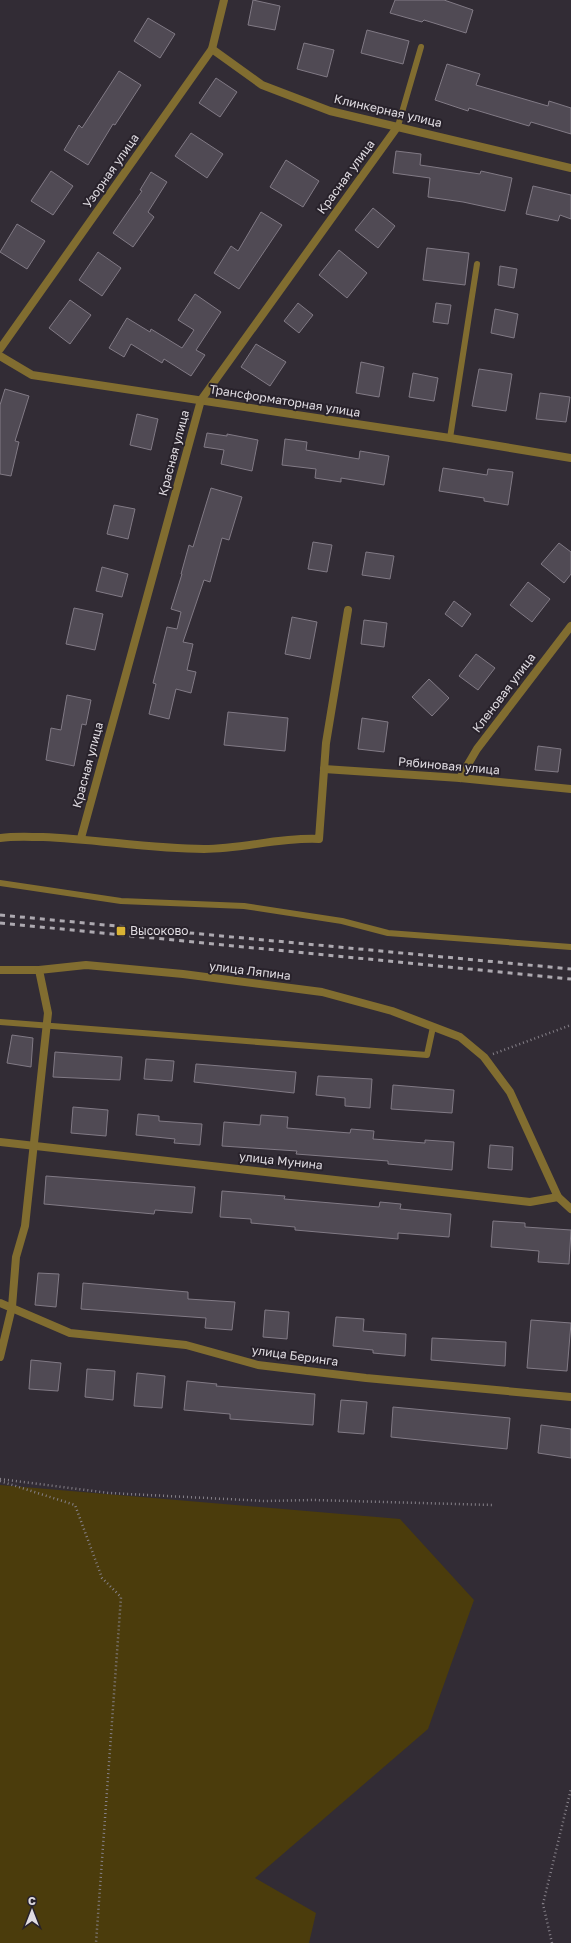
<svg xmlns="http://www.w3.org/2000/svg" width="571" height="1943" font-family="'Golos Text',sans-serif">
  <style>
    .green { fill: #4b3c0c }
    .building { fill: #504a54; stroke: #817a85 }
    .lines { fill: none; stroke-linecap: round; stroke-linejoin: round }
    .path { stroke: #868189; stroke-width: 2.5; stroke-dasharray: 1 3; stroke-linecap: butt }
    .lane { stroke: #816d30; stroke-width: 6 }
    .street { stroke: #816d30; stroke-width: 8 }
    .rail { stroke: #ada9b0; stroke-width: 3; stroke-dasharray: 5 5; stroke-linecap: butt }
    .poi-dot { fill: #d9b334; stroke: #28222b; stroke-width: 1.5 }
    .labels { text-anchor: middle; stroke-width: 4; stroke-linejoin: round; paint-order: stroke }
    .street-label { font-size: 12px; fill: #e0dce2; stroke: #28222b }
    .poi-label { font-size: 12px; fill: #e0dce2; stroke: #28222b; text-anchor: start }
  </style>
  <rect width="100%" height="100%" fill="#322c35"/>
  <!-- green -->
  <polygon class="green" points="0,1485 400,1519 474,1600 428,1729 255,1878 316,1913 309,1943 0,1943"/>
  <!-- building -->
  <g class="building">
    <polygon points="253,0 280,6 275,30 248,25"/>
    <polygon points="395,0 444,0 473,10 466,33 424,20 422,22 390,13"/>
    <polygon points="148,18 175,34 160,58 134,41"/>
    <polygon points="367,30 409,41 403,64 361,53"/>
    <polygon points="304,43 334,50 327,77 297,69"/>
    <polygon points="447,64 480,74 476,85 548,106 549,101 571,108 571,134 531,122 529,126 469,108 468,111 435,100"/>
    <polygon points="119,71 141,85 115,125 113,124 88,165 64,150 79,125 82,128"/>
    <polygon points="216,78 237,92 220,117 199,103"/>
    <polygon points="191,133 223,154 207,178 175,156"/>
    <polygon points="396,151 421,154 420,165 480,174 481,171 512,178 505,211 463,202 428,197 430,178 393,173"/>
    <polygon points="286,160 319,181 303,207 270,187"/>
    <polygon points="51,171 73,186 53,215 31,201"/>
    <polygon points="151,172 167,182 148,212 154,217 133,247 113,233 142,191 140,190"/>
    <polygon points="533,186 571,195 571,219 560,215 558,221 526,214"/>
    <polygon points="373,208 395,226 378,248 355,230"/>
    <polygon points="261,212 282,225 239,289 214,273 231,246 238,251"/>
    <polygon points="17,224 45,241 27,269 0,252"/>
    <polygon points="427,248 469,253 465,285 423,280"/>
    <polygon points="339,250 367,273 347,298 319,275"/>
    <polygon points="98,252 121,268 102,296 79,280"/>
    <polygon points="500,266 517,269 514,288 498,285"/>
    <polygon points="195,294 221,312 196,350 205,355 191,376 164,359 162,363 131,344 124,357 109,348 127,318 150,332 151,329 182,348 194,330 178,320"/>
    <polygon points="70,300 91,315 70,344 49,328"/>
    <polygon points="298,303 313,315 299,333 284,321"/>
    <polygon points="436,303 451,305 448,324 433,322"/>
    <polygon points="495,309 518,314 514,338 491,333"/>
    <polygon points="256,344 286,362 270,386 241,367"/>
    <polygon points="361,362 384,367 379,397 356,393"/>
    <polygon points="479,369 512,374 506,411 472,406"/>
    <polygon points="413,373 438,378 434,401 409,397"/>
    <polygon points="5,389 29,396 15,441 19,442 11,476 0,474 0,405"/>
    <polygon points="540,393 570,397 566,422 536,419"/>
    <polygon points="137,414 158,419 151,450 130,445"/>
    <polygon points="207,433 227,436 227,434 258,440 252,471 221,464 224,450 204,447"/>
    <polygon points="285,439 307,442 306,450 359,459 360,451 389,456 384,485 341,478 341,482 315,478 316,469 282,465"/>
    <polygon points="443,468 487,475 488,469 513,472 508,505 484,501 484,498 439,491"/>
    <polygon points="211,488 242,497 229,540 222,538 210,582 204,580 183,642 193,644 187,670 196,672 191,693 176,689 169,719 149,714 156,684 153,683 167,627 177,629 181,612 171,609 182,574 181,574 189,545 193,547"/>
    <polygon points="114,505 135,509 128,539 107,534"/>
    <polygon points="313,542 332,545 327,572 308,569"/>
    <polygon points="559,543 571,552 571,574 564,583 541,564"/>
    <polygon points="366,552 394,556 390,579 362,575"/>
    <polygon points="102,567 128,574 122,597 96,591"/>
    <polygon points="528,582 550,599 532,622 510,605"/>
    <polygon points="454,601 471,614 462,627 445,614"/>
    <polygon points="74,608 103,614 95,650 66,644"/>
    <polygon points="292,617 317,622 310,659 285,654"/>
    <polygon points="364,620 387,623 384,647 361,644"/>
    <polygon points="476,654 495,668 478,690 459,676"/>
    <polygon points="429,679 449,698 432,716 412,697"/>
    <polygon points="67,695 91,700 86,725 82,724 74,766 46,760 51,728 61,730"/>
    <polygon points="228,712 288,718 285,751 224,745"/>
    <polygon points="362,718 388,722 384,752 358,749"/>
    <polygon points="538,746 561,749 558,772 535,770"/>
    <polygon points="12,1035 33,1038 31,1067 7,1063"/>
    <polygon points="55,1052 122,1057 120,1080 53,1077"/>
    <polygon points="146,1059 174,1061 172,1081 144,1079"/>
    <polygon points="196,1064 296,1072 294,1093 194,1082"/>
    <polygon points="318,1076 372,1079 370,1108 345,1106 345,1098 316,1095"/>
    <polygon points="393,1085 454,1090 452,1113 391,1109"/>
    <polygon points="73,1107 108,1110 106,1136 71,1133"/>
    <polygon points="138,1114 159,1116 159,1121 202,1124 200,1145 174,1143 175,1139 136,1135"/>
    <polygon points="261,1115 288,1117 287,1128 350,1133 351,1129 374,1131 373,1139 425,1143 425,1140 454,1142 452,1170 388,1164 388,1161 296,1154 297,1151 222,1146 224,1122 260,1125"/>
    <polygon points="490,1145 513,1147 512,1170 488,1168"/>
    <polygon points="46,1176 195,1187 192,1213 155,1210 154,1214 44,1204"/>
    <polygon points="222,1191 285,1196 284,1199 379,1207 380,1202 401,1204 400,1209 451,1214 449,1237 398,1233 398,1239 295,1230 295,1227 251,1223 251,1219 220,1217"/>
    <polygon points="493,1221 525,1223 525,1227 571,1230 569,1264 538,1262 539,1251 491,1247"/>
    <polygon points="38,1273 59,1274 56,1307 35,1305"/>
    <polygon points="83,1283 188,1292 188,1299 235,1302 232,1330 205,1328 206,1318 81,1309"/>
    <polygon points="265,1310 289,1312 287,1339 263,1337"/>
    <polygon points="336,1317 364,1319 363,1331 406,1334 405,1356 373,1353 373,1350 333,1346"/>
    <polygon points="531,1320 571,1323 567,1371 527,1368"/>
    <polygon points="432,1338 506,1342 505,1366 431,1360"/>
    <polygon points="31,1360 61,1363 58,1391 29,1389"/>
    <polygon points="87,1369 115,1371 113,1400 85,1397"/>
    <polygon points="137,1373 165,1376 162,1408 134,1406"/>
    <polygon points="187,1381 217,1384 216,1386 315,1394 313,1425 230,1419 230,1414 184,1410"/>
    <polygon points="341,1400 367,1402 364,1434 338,1432"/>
    <polygon points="393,1407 510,1418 507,1449 391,1437"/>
    <polygon points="541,1425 571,1429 571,1458 538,1453"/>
  </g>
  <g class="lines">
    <!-- path -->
    <g class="path">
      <polyline points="493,1054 571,1025"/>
      <polyline points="0,1479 109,1493 265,1501 313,1500 493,1505"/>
      <polyline points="0,1481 75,1505 102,1578 121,1597 96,1943"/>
      <polyline points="552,1943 543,1904 571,1789"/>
    </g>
    <!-- lane -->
    <g class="lane">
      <polyline points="398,126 421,47"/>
      <polyline points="450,438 477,264"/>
      <polyline points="0,883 121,901 244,906 342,921 388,933 571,947"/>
      <polyline points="0,1022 427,1055 433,1027"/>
    </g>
    <!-- street -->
    <g class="street">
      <polyline points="212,49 262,85 330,111 571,168"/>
      <polyline points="0,349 212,49 224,0"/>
      <polyline points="0,356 32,375 450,438 571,458"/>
      <polyline points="324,769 460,778 571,789"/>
      <polyline points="460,778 477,749 571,626"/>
      <path d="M0 838C14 836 29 837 43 837 97 839 150 849 204 849 243 849 280 837 319 839L326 743 348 610"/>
      <polyline points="81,838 201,400 398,126"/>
      <polyline points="0,970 39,970 86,965 183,974 322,992 392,1011 460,1037 484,1057 510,1092 558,1197 571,1209"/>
      <polyline points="0,1142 530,1202 558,1197"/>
      <polyline points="0,1303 70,1333 186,1345 258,1365 366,1378 571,1397"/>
      <polyline points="0,1357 12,1307 16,1257 25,1226 48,1013 39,970"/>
    </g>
    <!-- rail -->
    <g class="rail">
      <polyline points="0,915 571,969"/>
      <polyline points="0,923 571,979"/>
    </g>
  </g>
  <!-- markers -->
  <rect class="poi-dot" x="116" y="926" width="10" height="10" rx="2"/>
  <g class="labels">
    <!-- street labels -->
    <g class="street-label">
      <text transform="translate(388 111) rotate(13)" y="4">Клинкерная улица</text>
      <text transform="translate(111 171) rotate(-55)" y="4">Узорная улица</text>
      <text transform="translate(346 177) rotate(-54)" y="4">Красная улица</text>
      <text transform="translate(285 401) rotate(9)" y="4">Трансформаторная улица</text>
      <text transform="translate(174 453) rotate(-75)" y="4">Красная улица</text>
      <text transform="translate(504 693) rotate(-53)" y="4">Кленовая улица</text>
      <text transform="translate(88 765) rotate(-75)" y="4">Красная улица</text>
      <text transform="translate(449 766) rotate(5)" y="4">Рябиновая улица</text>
      <text transform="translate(250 971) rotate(7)" y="4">улица Ляпина</text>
      <text transform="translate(281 1161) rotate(6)" y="4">улица Мунина</text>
      <text transform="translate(295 1356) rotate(8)" y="4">улица Беринга</text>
    </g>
    <!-- poi labels -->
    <g class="poi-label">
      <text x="130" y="935">Высоково</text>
    </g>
  </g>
  <!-- north arrow -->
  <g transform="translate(32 1911)" stroke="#28222b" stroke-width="3" paint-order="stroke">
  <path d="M0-3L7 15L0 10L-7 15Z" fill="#e0dce2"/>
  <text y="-6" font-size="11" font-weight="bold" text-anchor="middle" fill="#e0dce2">С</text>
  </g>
</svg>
